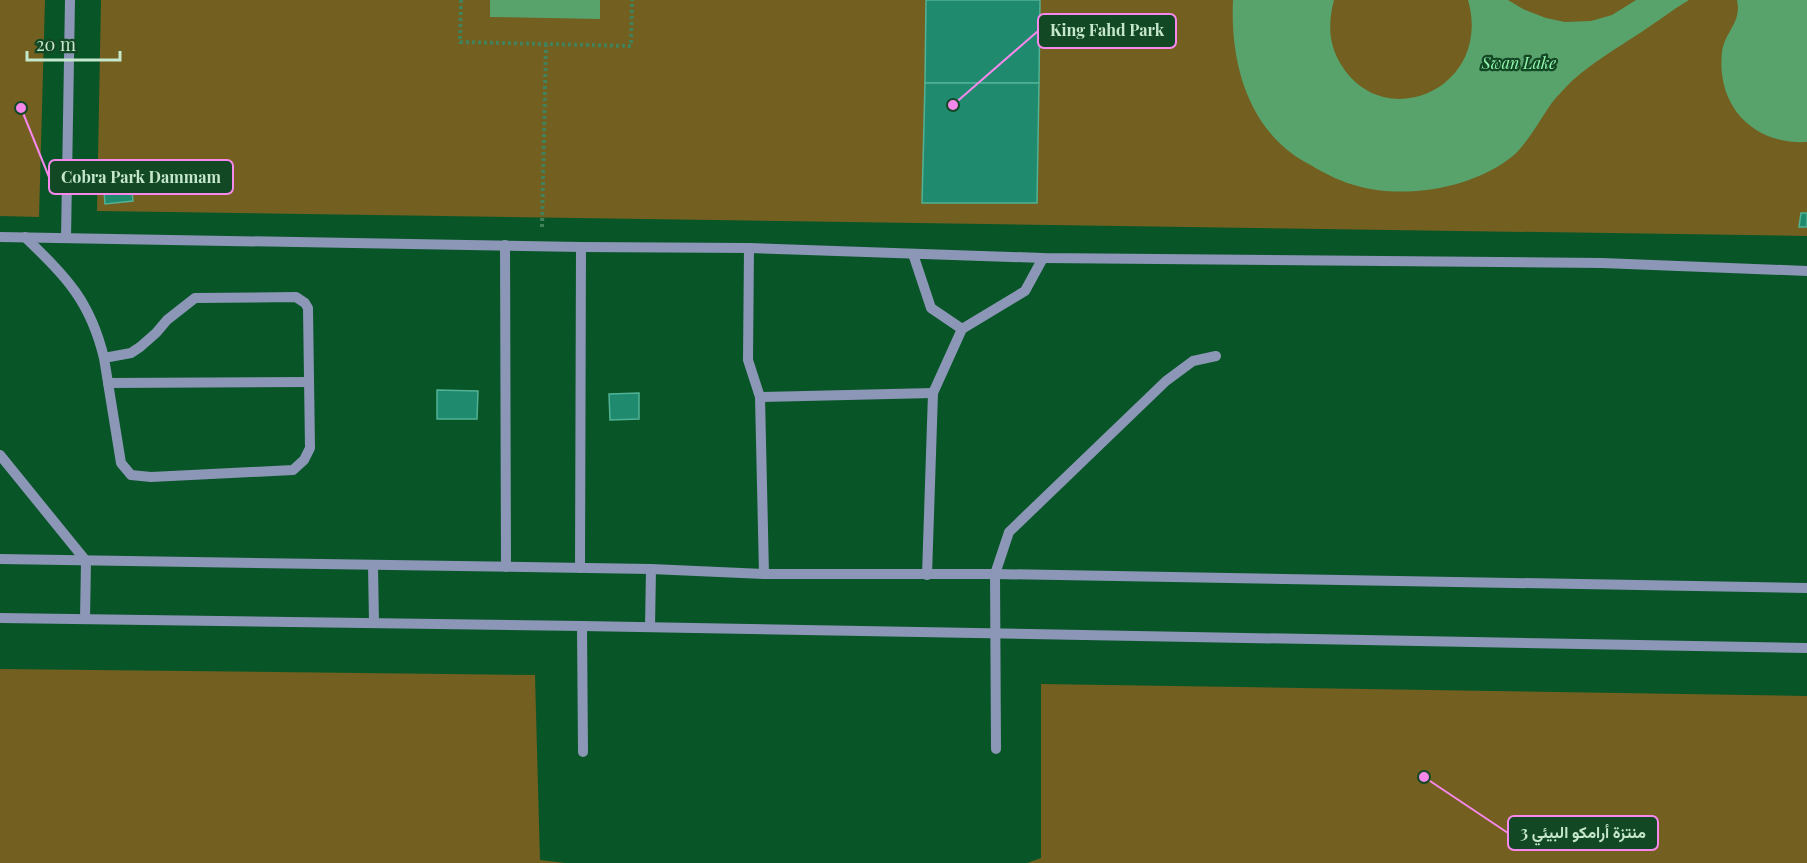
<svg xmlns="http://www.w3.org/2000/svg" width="1807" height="863" font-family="'Playfair Display',Vazirmatn,serif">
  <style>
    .green { fill: #735f1f }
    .water { fill: #58a26c }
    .building { fill: #208a6f; stroke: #51b295; stroke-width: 1.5 }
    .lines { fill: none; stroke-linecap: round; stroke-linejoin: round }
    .path { stroke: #42815a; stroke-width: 4; stroke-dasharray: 3 3; stroke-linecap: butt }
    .minor { stroke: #8c96b6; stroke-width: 10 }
    .labels { text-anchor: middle; stroke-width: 4.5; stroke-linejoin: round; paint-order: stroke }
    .water-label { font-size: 16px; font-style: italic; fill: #95f8af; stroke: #134825 }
    .leader { fill: none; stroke: #f788eb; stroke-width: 2 }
    .callout-dot { fill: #f788eb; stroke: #134825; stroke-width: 2 }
    .callout { fill: #134825; stroke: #f788eb; stroke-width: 2 }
    .callout-label { font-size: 16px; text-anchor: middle; font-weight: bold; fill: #c5e7cc }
  </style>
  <rect width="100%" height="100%" fill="#085528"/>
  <!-- green -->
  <g class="green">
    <polygon points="0,0 45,0 39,217 0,216"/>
    <polygon points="101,0 1807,0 1807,236 97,211"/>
    <polygon points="0,669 535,675 540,860 566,863 0,863"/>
    <polygon points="1041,684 1807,696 1807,863 1027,863 1041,858"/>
  </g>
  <!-- water -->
  <g class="water">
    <polygon points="490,0 600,0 600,19 490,17"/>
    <path d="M1233 0H1334C1328 23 1328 45 1342 66 1386 135 1493 87 1468 0H1508L1523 9 1546 18 1565 22 1591 21 1612 15 1636 0H1689C1672 10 1657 22 1640 33 1617 48 1593 62 1573 80 1565 88 1555 98 1549 107 1538 123 1528 142 1514 155 1474 189 1403 200 1354 185 1336 180 1321 171 1305 162 1247 129 1230 61 1233 0Z"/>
    <path d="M1737 0H1807V142C1753 145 1716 106 1722 52 1725 31 1742 23 1737 0Z"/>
  </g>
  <!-- building -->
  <g class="building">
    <polygon points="926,0 1040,0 1039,83 925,83"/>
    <polygon points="925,83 1039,83 1037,203 922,203"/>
    <polygon points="130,174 133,201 105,204 103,177"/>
    <polygon points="1801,213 1807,213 1807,227 1799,227"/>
    <polygon points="437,390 478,391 477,419 437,419"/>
    <polygon points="639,393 639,419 610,420 609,394"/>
  </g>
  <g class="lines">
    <!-- path -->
    <g class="path">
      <polyline points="461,0 460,42 631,46 632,0"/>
      <polyline points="542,227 546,44"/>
    </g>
    <!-- minor -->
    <g class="minor">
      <polyline points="0,237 581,247 749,248 1043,258 1602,263 1807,271"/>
      <path d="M25 237C66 277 90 300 104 358L121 463 131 475 151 477 293 470 304 460 310 448 308 308 305 303 296 297 195 298 167 320 156 333 140 347 131 353 104 358"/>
      <polyline points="66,238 70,0"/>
      <polyline points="505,245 506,567"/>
      <polyline points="749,248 748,360 760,397 764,574"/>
      <polyline points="913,254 931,308 962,329"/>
      <polyline points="108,383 309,382"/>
      <polyline points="760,397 933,393"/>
      <polyline points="0,455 86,561 85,619"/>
      <polyline points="0,559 651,569 764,574 995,574 1807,588"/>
      <polyline points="373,566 374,623"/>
      <polyline points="580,568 581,247"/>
      <polyline points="927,575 933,393 962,329 1025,291 1043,258"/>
      <polyline points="0,618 582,626 1807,648"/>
      <polyline points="582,626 583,752"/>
      <polyline points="650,627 651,569"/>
      <polyline points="996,749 995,574 1009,532 1166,381 1193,361 1216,356"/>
    </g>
  </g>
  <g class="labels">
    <!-- water labels -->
    <g class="water-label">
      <text x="1519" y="69">Swan Lake</text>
    </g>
  </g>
  <!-- callouts -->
  <path class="leader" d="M953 105L1038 31M21 108L49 177M1424 777L1508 833"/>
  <g class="callout-dot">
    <circle cx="953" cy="105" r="6"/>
    <circle cx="21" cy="108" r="6"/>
    <circle cx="1424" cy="777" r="6"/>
  </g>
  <g class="callout">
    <rect x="1038" y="14" width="138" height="34" rx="6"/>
    <rect x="49" y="160" width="184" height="34" rx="6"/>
    <rect x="1508" y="816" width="150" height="34" rx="6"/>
  </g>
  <g class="callout-label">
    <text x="1107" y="36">King Fahd Park</text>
    <text x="141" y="183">Cobra Park Dammam</text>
    <text x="1583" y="838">منتزة أرامكو البيئي 3</text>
  </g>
  <!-- scale -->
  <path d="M27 51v9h93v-9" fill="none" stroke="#c5e7cc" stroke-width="3"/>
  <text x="36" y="51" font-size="18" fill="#c5e7cc" stroke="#134825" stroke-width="4.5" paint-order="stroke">20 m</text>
</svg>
